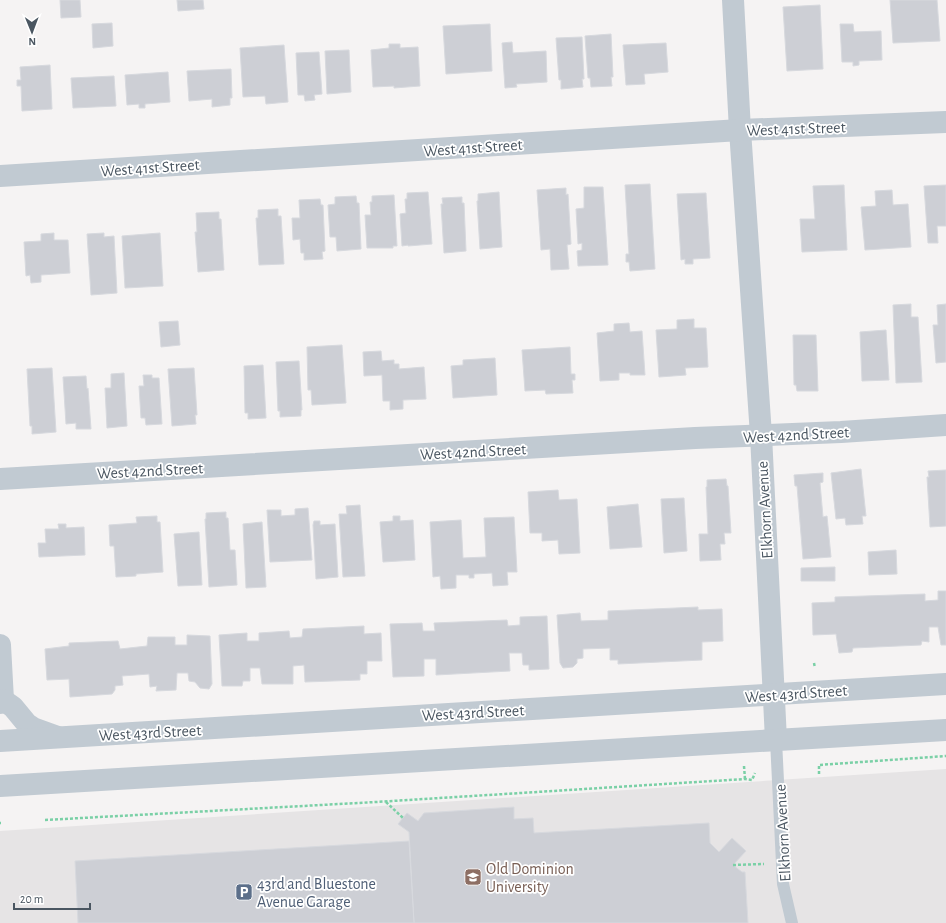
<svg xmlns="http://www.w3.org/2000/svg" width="946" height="923" font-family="'Alegreya Sans',sans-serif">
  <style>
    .education { fill: #e6e4e5 }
    .building { fill: #cdcfd5; stroke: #d7d9de }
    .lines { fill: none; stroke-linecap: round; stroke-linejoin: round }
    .path { stroke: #7ad0a6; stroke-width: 2.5; stroke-dasharray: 3 2; stroke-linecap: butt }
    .service { stroke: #c1cad2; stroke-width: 12 }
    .minor { stroke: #c1cad2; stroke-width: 22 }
    .tertiary { stroke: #c1cad2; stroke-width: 22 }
    .labels { text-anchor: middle; stroke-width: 3.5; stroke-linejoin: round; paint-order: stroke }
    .street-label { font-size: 16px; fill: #4a5661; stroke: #fff }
    .education-label { font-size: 16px; fill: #785e54; stroke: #fff; text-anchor: start }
    .service-label { font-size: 16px; fill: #4e5e75; stroke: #fff; text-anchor: start }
  </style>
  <rect width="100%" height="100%" fill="#f5f3f3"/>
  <!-- education -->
  <polygon class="education" points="946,769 946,923 0,923 0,831"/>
  <!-- building -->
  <g class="building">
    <polygon points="60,0 80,0 81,17 61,18"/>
    <polygon points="177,0 203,0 204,9 178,11"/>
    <polygon points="890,0 937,0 940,41 893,43"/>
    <polygon points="820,5 823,69 787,71 783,7"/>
    <polygon points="112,23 113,46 93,48 92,24"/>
    <polygon points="490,24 492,71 446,74 443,26"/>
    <polygon points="840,24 853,24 854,32 881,31 882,60 859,61 859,65 853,66 853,62 842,62"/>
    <polygon points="611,34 613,77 611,77 612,86 591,87 590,78 588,78 585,36"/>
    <polygon points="582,37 584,79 582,79 583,87 561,89 561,80 559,80 556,38"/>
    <polygon points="512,42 513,53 546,51 547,82 516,84 517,87 505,88 502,43"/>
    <polygon points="666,43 668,72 644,74 645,84 626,85 623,45"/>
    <polygon points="389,44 400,44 400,48 418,47 420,86 394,88 394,86 373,87 371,50 389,48"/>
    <polygon points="284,45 288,102 266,104 265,96 243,97 240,48"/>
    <polygon points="349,50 351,92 327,94 325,51"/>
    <polygon points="319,52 322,94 314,95 315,100 305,101 304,95 298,95 296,53"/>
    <polygon points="50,65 52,109 22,111 21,86 17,86 17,80 21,80 20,67"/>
    <polygon points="231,69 232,98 230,98 230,105 212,107 212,99 189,101 187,71"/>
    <polygon points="168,72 170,102 145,104 145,108 139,108 139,104 127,105 125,75"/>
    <polygon points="114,76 116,106 73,108 71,78"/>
    <polygon points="650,184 655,269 630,271 629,262 626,262 626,254 629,254 625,185"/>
    <polygon points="844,185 847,250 802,252 800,219 815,219 813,186"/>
    <polygon points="946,185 946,226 937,226 938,243 928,243 924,186"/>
    <polygon points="584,187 603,187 608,265 578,266 577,251 582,250 582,243 578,244 576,209 584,208"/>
    <polygon points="566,188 566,195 568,194 571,244 567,245 569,269 551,270 550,249 541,250 537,190"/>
    <polygon points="892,190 893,205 908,204 911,247 865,250 861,207 876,206 875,191"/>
    <polygon points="428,192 432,244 408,246 408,245 402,246 400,214 406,213 405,199 407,199 407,193"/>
    <polygon points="499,192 502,247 480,249 477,201 478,201 478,194"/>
    <polygon points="706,193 710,258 693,259 693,264 685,264 685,259 681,260 677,194"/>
    <polygon points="394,195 397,246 393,246 393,248 367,248 365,215 371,215 370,202 372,202 372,196"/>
    <polygon points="356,196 357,203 359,203 361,249 337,251 336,237 330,237 328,205 335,204 335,197"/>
    <polygon points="462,197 462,203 464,203 466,251 444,253 441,204 443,204 442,198"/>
    <polygon points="320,199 321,205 323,205 325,251 322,252 323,259 304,260 304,253 301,253 300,239 293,240 292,218 300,218 299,200"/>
    <polygon points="278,209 278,216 281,216 284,264 259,265 256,218 258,218 258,210"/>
    <polygon points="219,212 219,219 221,219 224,270 198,272 195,232 197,232 196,213"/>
    <polygon points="54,233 54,240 68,240 70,273 41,275 41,282 31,283 30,275 26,276 24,242 41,241 41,234"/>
    <polygon points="104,233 104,237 114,236 117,293 91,295 87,234"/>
    <polygon points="160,233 163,286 125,288 122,236"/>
    <polygon points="911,304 911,317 918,317 922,382 896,383 893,305"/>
    <polygon points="946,304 946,362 936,363 933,325 938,325 937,305"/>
    <polygon points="694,319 694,328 706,328 708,367 685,368 686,375 659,377 656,330 677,329 677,320"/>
    <polygon points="178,321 180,345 161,347 159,322"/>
    <polygon points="629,323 630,332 642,331 645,375 630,375 630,373 619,373 619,380 600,381 597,333 614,331 614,324"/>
    <polygon points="886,330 889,380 862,381 860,332"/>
    <polygon points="793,335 816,335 818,391 797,391 796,385 794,385"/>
    <polygon points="342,345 346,403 312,405 311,390 308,390 307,347"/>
    <polygon points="570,347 571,374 575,374 575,380 572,380 573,393 546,394 545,390 525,391 522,350"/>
    <polygon points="381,351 382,361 394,360 394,364 399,364 399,369 424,367 426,399 403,400 403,409 390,410 390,401 383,401 382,375 364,376 363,352"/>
    <polygon points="495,358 497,395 453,398 451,366 463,365 463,360"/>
    <polygon points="299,361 302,410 301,410 301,416 280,417 280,411 278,411 276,362"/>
    <polygon points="263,365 266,418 248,419 248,413 245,413 244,366"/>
    <polygon points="52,368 56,432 32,434 32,426 30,426 27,369"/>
    <polygon points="194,368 197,415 195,415 196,424 172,426 168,369"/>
    <polygon points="124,373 127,426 107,428 105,388 111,388 111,374"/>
    <polygon points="143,375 152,375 152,378 159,378 162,424 146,425 145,418 141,418 139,386 144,386"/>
    <polygon points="86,376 87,389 88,388 91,429 76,429 76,423 66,424 63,377"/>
    <polygon points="861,469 866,516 862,516 863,524 846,525 845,518 836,519 831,473"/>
    <polygon points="946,470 946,526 930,527 927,477 929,477 928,471"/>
    <polygon points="823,473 823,482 820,483 823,517 827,516 831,557 803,559 797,486 795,486 794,475"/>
    <polygon points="726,479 727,486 728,486 731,533 724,533 725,544 720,544 721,560 700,561 699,534 708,534 706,487 707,487 707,480"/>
    <polygon points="558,490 559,500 577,499 580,553 559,554 558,540 542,541 542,533 530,533 528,492"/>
    <polygon points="684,498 687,551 664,553 661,499"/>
    <polygon points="638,504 642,547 610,549 607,507"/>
    <polygon points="360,505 365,576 343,577 339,514 347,514 346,506"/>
    <polygon points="308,508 312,560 270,562 267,510 281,510 281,516 295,515 295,509"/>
    <polygon points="226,512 226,518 228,518 230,550 235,550 237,585 209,587 205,519 206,519 206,513"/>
    <polygon points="157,516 157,522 160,522 163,572 136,574 136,576 116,577 114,546 110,546 109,525 137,523 136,517"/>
    <polygon points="393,516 400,516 400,521 413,520 415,560 383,562 380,522 393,521"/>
    <polygon points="514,517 517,572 507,572 508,585 493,586 492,573 474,574 474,578 469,578 469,575 456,575 456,588 441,589 440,576 433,577 430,522 461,520 463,558 486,557 484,518"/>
    <polygon points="314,521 320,521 320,525 335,524 338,577 316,579 313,525"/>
    <polygon points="262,522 266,587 246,588 243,524"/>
    <polygon points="58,524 66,524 66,528 84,527 85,555 39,557 38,543 46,543 45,529 59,529"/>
    <polygon points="199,532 202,585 178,586 174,534"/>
    <polygon points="896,550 897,574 869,575 868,552"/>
    <polygon points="835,567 835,581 801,581 801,568"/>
    <polygon points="938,591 946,591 946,645 941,645 938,627 929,627 929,642 922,641 921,645 853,648 852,652 839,653 836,634 813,635 812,603 835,602 835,597 925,594 925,601 938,600"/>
    <polygon points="698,607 698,610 722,609 723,641 702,642 702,660 618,664 618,660 610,660 610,648 583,649 583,658 577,659 577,663 573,667 563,668 560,663 557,615 580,613 581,621 608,620 608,611"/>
    <polygon points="547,616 549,669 529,670 529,665 523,665 522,653 509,653 510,671 436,675 436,659 424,659 424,676 393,677 390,624 422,623 423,631 435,631 434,623 507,620 508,626 520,625 520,617"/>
    <polygon points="364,626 364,634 381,633 382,661 367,661 367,674 360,674 360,680 305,682 304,665 293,666 293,684 262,684 260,668 250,668 250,681 243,681 242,686 222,686 219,635 247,633 247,641 259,641 259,633 289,631 290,638 302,637 303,629"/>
    <polygon points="187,635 210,636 212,684 209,689 200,688 195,682 189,681 188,673 177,673 176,690 156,691 157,686 150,687 149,674 122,676 123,685 115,686 115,690 112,694 70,697 69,679 47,680 45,649 69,646 69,643 118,641 120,649 147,646 148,637 175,637 175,645 187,645"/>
    <polygon points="514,807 514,819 533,818 534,833 709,823 710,843 719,852 732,838 746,851 733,865 742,872 745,872 748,923 414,923 409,832 398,824 407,813 418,821 424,813"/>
    <polygon points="409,841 414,923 78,923 75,861"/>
  </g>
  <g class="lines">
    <!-- path -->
    <g class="path">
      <polyline points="814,663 815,668"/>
      <polyline points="744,766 745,779"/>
      <polyline points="819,774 819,765 946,756"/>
      <polyline points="386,802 403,818"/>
      <polyline points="45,820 376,802 745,779 752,780 755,773"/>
      <polyline points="0,823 1,823"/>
      <polyline points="733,865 764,864"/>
    </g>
    <!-- service -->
    <polyline class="service" points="776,740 783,884 792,923"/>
    <!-- minor -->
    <g class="minor">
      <polyline points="733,0 740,130 761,435 776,740"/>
      <polyline points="0,176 740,130 946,122"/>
      <polyline points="0,479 695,438 841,432 946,425"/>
      <polyline points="0,645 3,700 0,703"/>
      <polyline points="3,700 13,707 27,724 33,728 58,737"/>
    </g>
    <!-- tertiary -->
    <g class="tertiary">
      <polyline points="0,741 946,684"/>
      <polyline points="0,786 946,730"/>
    </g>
  </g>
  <!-- icons -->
  <defs>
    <symbol id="university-square" viewBox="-11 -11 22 22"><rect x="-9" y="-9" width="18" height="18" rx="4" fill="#8d6e63" stroke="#fff"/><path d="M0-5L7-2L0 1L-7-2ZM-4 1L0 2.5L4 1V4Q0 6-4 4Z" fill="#fff"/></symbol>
    <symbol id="parking-square" viewBox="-11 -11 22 22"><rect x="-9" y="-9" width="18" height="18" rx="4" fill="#5c6f8a" stroke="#fff"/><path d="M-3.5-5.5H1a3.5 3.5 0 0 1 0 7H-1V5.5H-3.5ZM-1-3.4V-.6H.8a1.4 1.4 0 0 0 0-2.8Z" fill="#fff"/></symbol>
  </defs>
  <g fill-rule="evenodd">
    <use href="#university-square" x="463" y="867" width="20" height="20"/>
    <use href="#parking-square" x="234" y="882" width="20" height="20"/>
  </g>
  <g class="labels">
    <!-- street labels -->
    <g class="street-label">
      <text transform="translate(796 128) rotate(-2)" y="6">West 41st Street</text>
      <text transform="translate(473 147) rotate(-4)" y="6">West 41st Street</text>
      <text transform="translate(150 167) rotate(-4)" y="6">West 41st Street</text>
      <text transform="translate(796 434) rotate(-3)" y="6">West 42nd Street</text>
      <text transform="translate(473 451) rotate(-3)" y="6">West 42nd Street</text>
      <text transform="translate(150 470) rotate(-3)" y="6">West 42nd Street</text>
      <text transform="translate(764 510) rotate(-93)" y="6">Elkhorn Avenue</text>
      <text transform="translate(796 693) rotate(-4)" y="6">West 43rd Street</text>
      <text transform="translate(473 712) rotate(-3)" y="6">West 43rd Street</text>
      <text transform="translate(150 732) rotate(-3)" y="6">West 43rd Street</text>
      <text transform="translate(782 833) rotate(-93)" y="6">Elkhorn Avenue</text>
    </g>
    <!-- education labels -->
    <g class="education-label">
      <text x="486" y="874">Old Dominion<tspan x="486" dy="18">University</tspan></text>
    </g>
    <!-- service labels -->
    <g class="service-label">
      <text x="257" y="889">43rd and Bluestone<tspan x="257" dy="18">Avenue Garage</tspan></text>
    </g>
  </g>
  <!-- north arrow -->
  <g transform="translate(32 32) rotate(179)" stroke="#ffffff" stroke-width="3" paint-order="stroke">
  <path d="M0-3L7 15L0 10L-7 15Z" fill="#4a5661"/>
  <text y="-6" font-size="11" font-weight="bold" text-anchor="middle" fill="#4a5661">N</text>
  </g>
  <!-- scale -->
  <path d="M14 903v6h76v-6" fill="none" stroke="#4a5661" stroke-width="2"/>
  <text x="20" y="903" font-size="12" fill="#4a5661" stroke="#ffffff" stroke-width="3" paint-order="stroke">20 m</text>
</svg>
